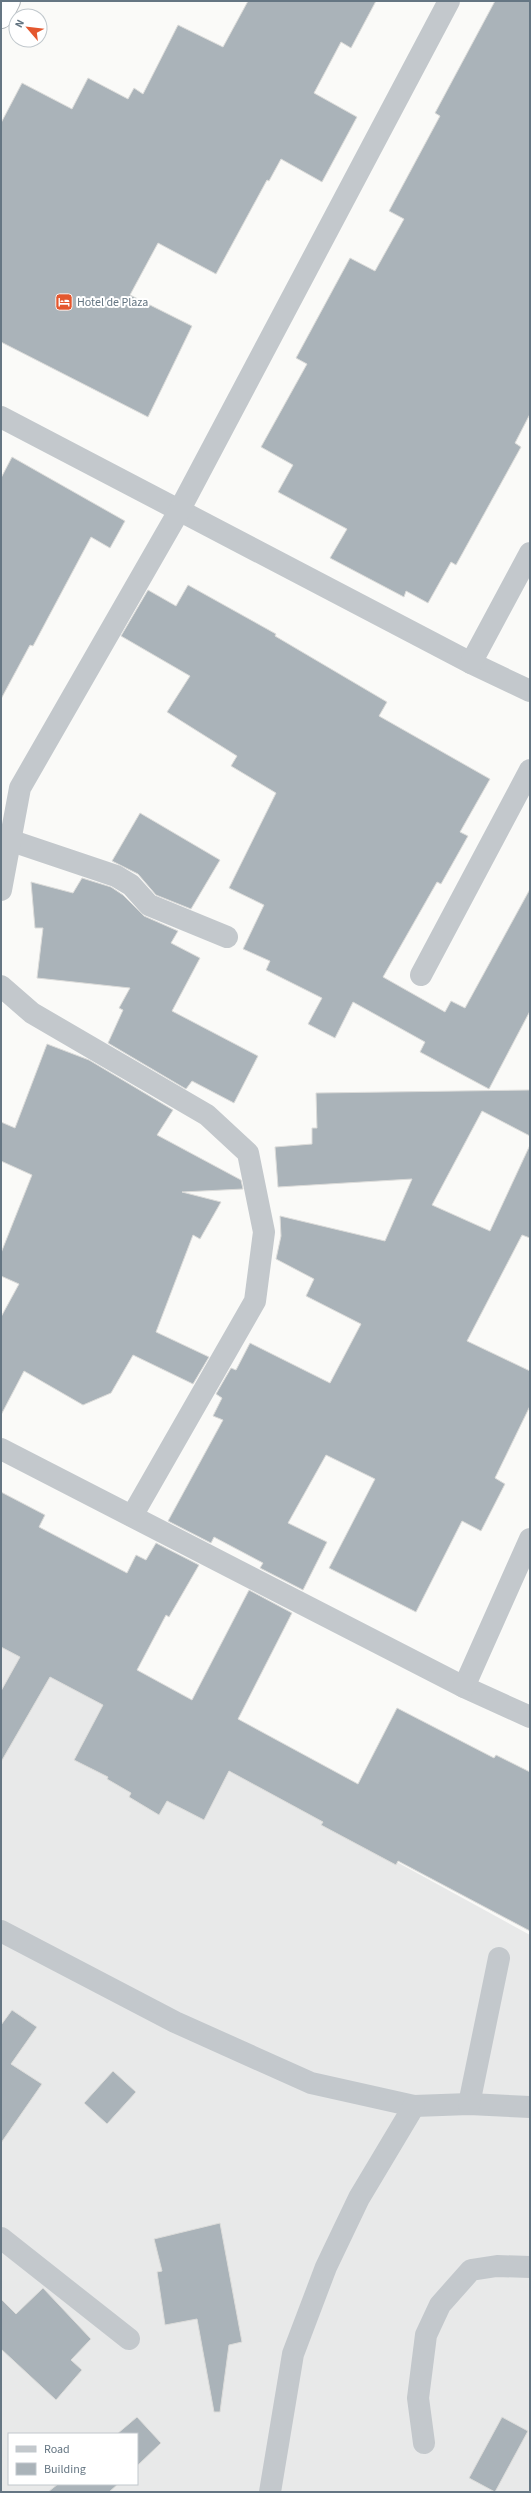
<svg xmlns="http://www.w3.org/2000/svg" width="531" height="2493" font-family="'Source Sans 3',sans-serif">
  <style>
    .built { fill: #e8e9e9; fill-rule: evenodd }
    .building { fill: #aab3b9; stroke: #dcdcda }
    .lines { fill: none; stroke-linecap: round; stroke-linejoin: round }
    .highway-casing { stroke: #b4b9bd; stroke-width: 24 }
    .lane { stroke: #c3c8cc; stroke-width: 22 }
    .street { stroke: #c3c8cc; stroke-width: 22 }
    .highway { stroke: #fff; stroke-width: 22 }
    .labels { text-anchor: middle; stroke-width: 4; stroke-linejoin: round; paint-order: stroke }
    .poi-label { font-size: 12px; fill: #657683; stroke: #fff; text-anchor: start }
  </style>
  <rect width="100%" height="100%" fill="#fafaf8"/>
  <!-- built -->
  <path class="built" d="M1 1645 530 1935V2492H1ZM9 2434H137V2484H9Z"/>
  <!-- building -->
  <g class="building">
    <polygon points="248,1 376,1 351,48 341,42 314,93 357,117 322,182 281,159 269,181 267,180 216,274 158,243 130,295 192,326 148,417 1,342 1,123 22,83 72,109 88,78 128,99 134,88 143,94 178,25 223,47"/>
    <polygon points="495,1 530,1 530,414 515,443 521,447 456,565 451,562 428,603 406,591 404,597 330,558 347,529 278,492 293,465 261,447 307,364 296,358 350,258 375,271 404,219 389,211 440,116 435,113"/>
    <polygon points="12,457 125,521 110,548 91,537 33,646 30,645 1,699 1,478"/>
    <polygon points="188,585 276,634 275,636 387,702 379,716 490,779 460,832 468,836 441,884 437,882 383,977 445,1012 451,1001 465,1008 530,889 530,1011 489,1089 420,1052 425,1042 353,1002 335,1038 308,1024 322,998 266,970 270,961 243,949 264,905 229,888 276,793 231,766 237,756 167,712 190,676 121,636 148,590 176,606"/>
    <polygon points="140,813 220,860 191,909 156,895 138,874 112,861"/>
    <polygon points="82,878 111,887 123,895 144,916 178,931 171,943 200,958 172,1011 258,1056 234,1103 192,1081 186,1089 108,1043 123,1010 119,1008 130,988 37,978 43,928 35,928 31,882 73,893"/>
    <polygon points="47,1044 89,1060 173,1110 157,1135 241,1180 243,1189 182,1192 221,1202 200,1239 193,1235 156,1332 209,1357 193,1384 133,1355 111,1393 83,1405 24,1371 1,1415 1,1317 19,1284 1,1276 1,1253 32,1175 1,1161 1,1122 15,1128"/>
    <polygon points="530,1090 530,1136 482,1111 432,1205 490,1231 530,1145 530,1238 522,1235 467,1341 530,1371 530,1406 495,1478 505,1484 481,1531 462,1521 416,1612 329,1568 375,1479 326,1455 288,1523 327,1542 303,1590 260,1568 263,1563 214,1537 211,1543 168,1521 223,1420 213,1416 222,1398 216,1394 231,1368 236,1370 250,1343 330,1383 361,1324 306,1296 314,1279 276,1259 281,1236 280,1216 385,1241 412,1179 278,1187 275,1147 312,1144 312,1128 317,1128 316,1093"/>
    <polygon points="1,1492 45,1515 39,1527 127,1573 136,1555 146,1560 156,1543 199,1565 169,1617 166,1615 137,1670 192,1700 249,1590 292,1613 238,1719 358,1784 397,1708 494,1758 496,1755 530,1772 530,1931 398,1861 396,1865 321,1825 323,1822 229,1771 204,1820 167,1801 159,1815 129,1797 131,1793 107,1779 108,1777 74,1760 103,1705 50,1677 1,1762 1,1691 20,1657 1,1647"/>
    <polygon points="12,2010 37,2027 11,2064 42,2084 1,2143 1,2025"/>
    <polygon points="113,2071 136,2092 107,2124 84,2103"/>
    <polygon points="220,2223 242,2342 229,2345 220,2412 214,2412 197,2319 165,2325 157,2272 162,2271 154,2239"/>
    <polygon points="43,2288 91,2339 71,2360 82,2370 56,2400 1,2349 1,2299 16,2314"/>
    <polygon points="137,2417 161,2443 137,2466 137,2434 117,2434"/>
    <polygon points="502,2417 528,2431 495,2492 469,2478"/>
    <polygon points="58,2484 118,2484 109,2492 48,2492"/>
  </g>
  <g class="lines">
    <defs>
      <polyline id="highway" points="1,17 9,1"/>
    </defs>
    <!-- highway casing -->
    <use href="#highway" class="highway-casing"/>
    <!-- lane -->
    <g class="lane">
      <polyline points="1,1931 175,2022 311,2083 414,2106 469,2104 530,2107"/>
      <polyline points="469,2104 499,1958"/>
      <polyline points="1,2238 129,2339"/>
      <polyline points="424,2443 418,2398 426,2335 440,2305 471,2270 497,2266 530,2267"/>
      <polyline points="270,2492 293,2354 326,2267 359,2198 414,2106"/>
    </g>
    <!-- street -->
    <g class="street">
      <polyline points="1,417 471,663 530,691"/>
      <polyline points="471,663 530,553"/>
      <polyline points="12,841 116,876 131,885 149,905 227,937"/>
      <polyline points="1,890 20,788 179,511 449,1"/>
      <polyline points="421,975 530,770"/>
      <polyline points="1,986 32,1013 207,1115 248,1153 264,1232 255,1301 132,1516"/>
      <polyline points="1,1449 464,1687 530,1717"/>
      <polyline points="464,1687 530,1539"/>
    </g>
    <!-- highway -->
    <use href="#highway" class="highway"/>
  </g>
  <!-- icons -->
  <defs>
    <symbol id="hotel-square" viewBox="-11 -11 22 22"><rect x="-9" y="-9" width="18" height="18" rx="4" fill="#e4572e" stroke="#fff"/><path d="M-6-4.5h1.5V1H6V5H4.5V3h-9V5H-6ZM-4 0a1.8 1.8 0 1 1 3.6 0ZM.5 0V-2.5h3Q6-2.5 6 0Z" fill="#fff"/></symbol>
  </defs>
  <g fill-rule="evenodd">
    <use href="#hotel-square" x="54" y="292" width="20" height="20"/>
  </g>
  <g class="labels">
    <!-- poi labels -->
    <g class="poi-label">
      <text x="77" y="306">Hotel de Plaza</text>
    </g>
  </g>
  <!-- border -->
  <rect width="531" height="2493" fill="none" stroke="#657683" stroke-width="4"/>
  <!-- legend -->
  <rect x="8" y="2433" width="130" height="52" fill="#ffffff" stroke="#c1c8cd"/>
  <rect x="16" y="2446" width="20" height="6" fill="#c3c8cc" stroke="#c1c8cd"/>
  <text x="44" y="2453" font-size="12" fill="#657683">Road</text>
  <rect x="16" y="2463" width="20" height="12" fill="#aab3b9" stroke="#c1c8cd"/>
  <text x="44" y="2473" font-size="12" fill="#657683">Building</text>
  <!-- north arrow -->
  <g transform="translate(28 28) rotate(298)"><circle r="19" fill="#ffffff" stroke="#c1c8cd"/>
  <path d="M0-3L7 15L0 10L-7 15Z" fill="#e4572e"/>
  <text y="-6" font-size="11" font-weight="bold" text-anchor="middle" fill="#657683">N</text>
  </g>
</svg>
